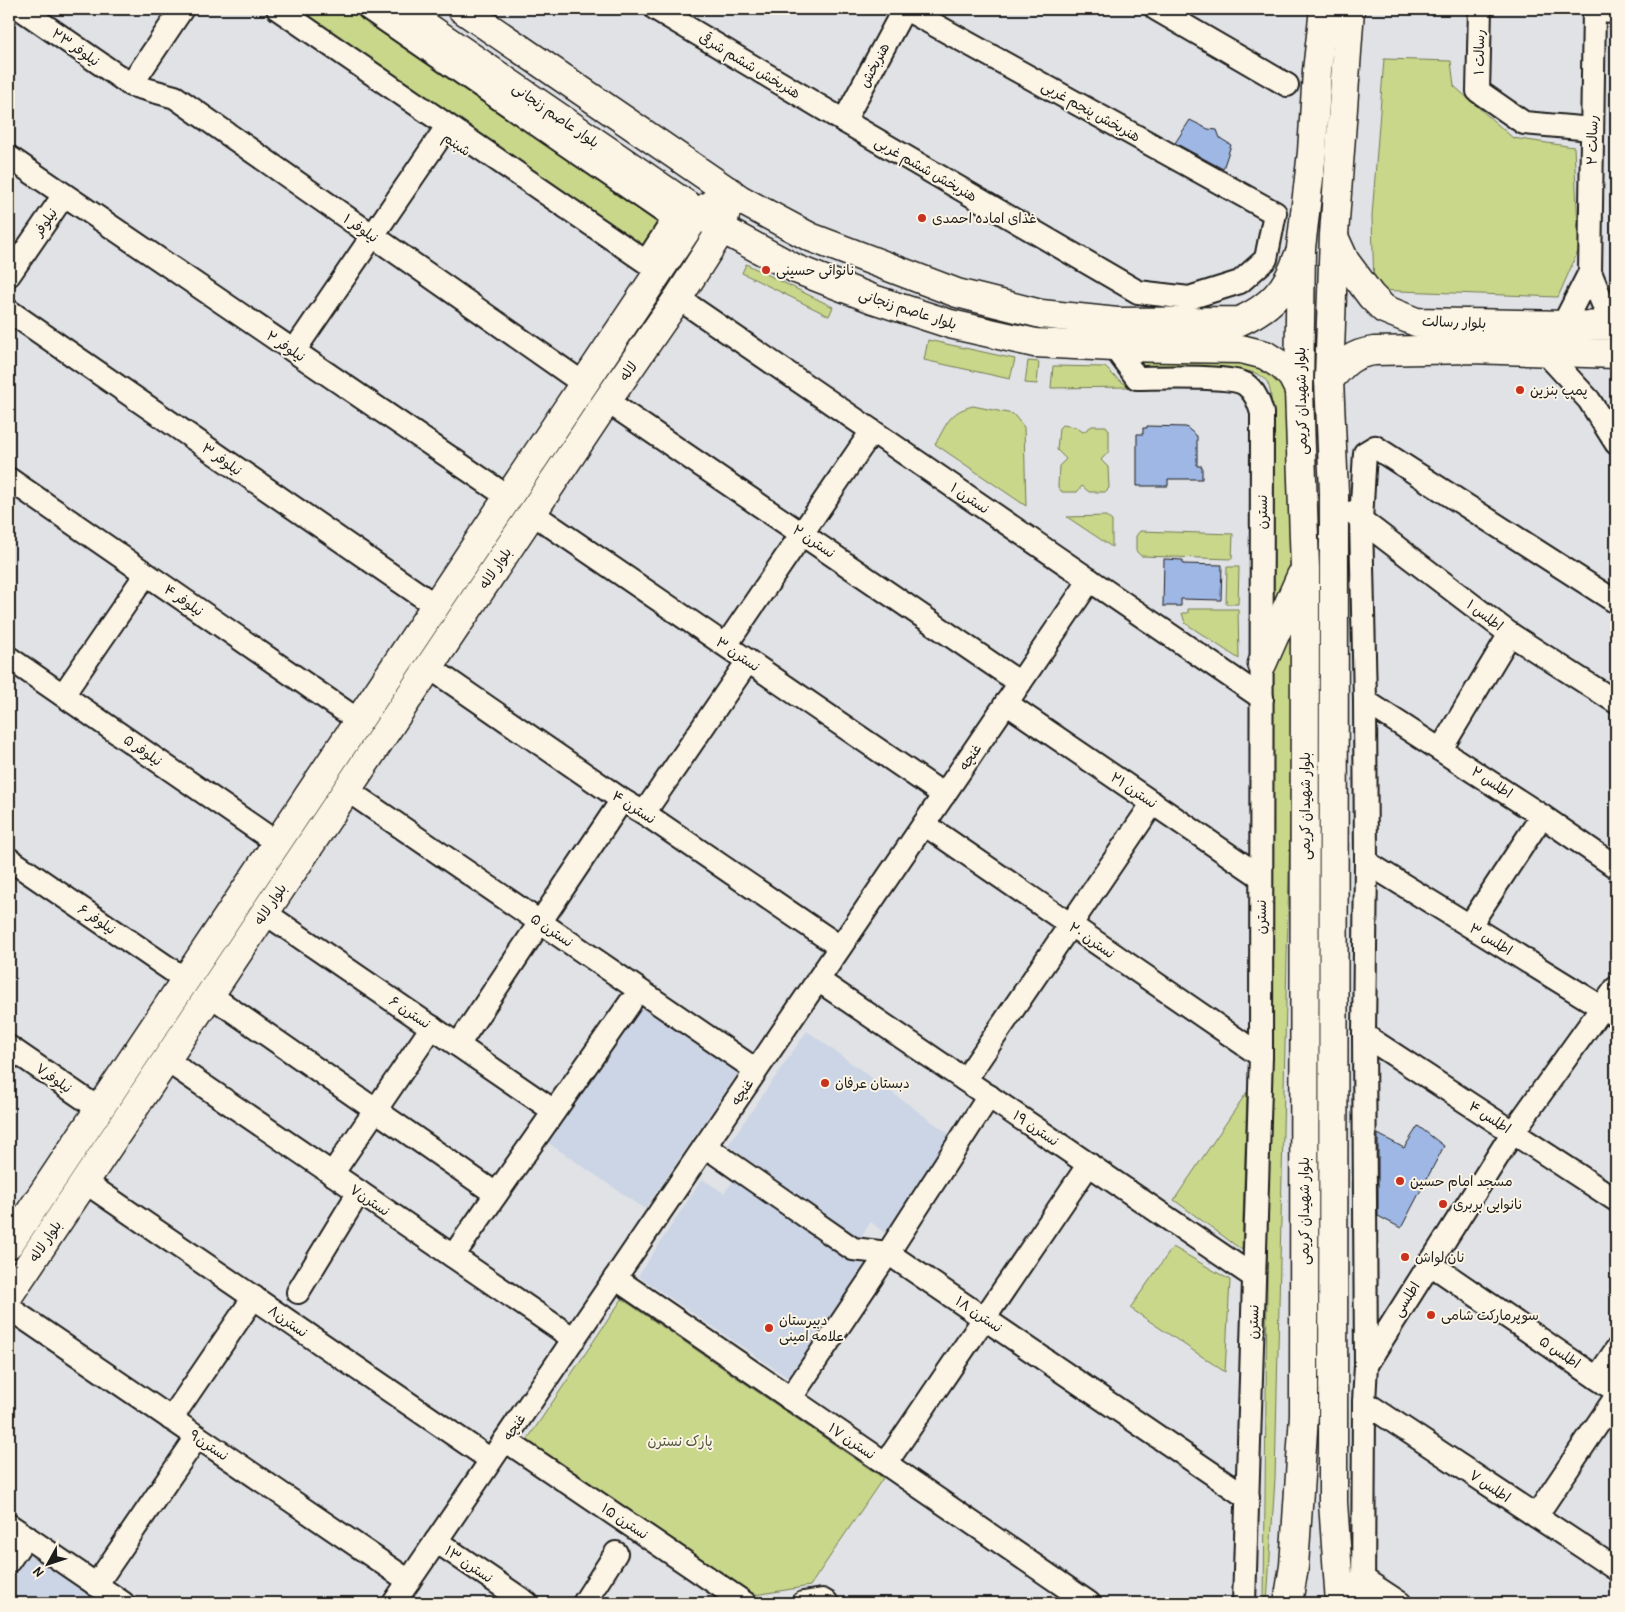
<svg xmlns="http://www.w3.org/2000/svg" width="1625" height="1612" font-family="'Patrick Hand','Playpen Sans Arabic',sans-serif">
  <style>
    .built { fill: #ccd5e5 }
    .green { fill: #c8d78a; stroke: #727a53 }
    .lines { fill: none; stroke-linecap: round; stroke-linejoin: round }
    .stream { stroke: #598a8f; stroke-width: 5 }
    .building { fill: #9eb7e4; stroke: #1c1c1c }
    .minor-casing { stroke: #1c1c1c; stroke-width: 26 }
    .major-casing { stroke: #1c1c1c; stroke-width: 31 }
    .minor { stroke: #fcf5e5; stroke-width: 22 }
    .major { stroke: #fcf5e5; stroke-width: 28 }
    .poi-dot { fill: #c8321e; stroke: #fcf5e5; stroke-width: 2 }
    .labels { text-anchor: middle; stroke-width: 4; stroke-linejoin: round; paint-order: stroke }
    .street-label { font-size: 14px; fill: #1c1c1c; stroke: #fcf5e5 }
    .poi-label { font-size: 14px; fill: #1c1c1c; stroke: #fcf5e5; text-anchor: start }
    .park-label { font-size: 14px; fill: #50543d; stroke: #fcf5e5 }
  </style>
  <rect width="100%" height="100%" fill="#e0e2e5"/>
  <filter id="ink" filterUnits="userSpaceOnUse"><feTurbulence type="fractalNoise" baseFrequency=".02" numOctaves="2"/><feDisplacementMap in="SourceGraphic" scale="10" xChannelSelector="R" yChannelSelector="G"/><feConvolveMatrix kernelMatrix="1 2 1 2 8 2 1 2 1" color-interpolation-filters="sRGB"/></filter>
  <g filter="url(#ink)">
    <!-- built -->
    <g class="built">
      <polygon points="643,1004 740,1070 645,1209 547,1142"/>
      <polygon points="807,1031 952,1136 888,1236 871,1222 858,1241 728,1145"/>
      <polygon points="736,1177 864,1265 790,1379 638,1276 702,1179 724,1193"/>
      <polygon points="9,1542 100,1603 9,1603"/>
    </g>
    <!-- green -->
    <g class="green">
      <polygon points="285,9 354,9 664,222 642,254"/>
      <polygon points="1384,59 1451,61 1454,86 1513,138 1574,147 1579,249 1558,297 1374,290 1372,216"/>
      <polygon points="689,245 698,245 536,496 525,490"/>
      <polygon points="746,264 833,307 829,316 742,273"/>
      <polygon points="928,340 1015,359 1010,379 924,360"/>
      <polygon points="1028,361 1039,362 1037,384 1025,383"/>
      <path d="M1241 361C1268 368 1278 376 1290 401L1294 570 1272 610 1271 399C1270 376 1260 373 1240 370H1139L1137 362Z"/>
      <polygon points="1053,366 1105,367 1115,377 1129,387 1051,388"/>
      <path d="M973 406 1013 414 1024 427 1026 506 935 444C947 425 948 412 973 406Z"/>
      <polygon points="1062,425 1076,427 1083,432 1092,426 1106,426 1109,430 1109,451 1101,460 1108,467 1109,488 1105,492 1089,492 1082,486 1077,492 1062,492 1058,487 1059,466 1066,459 1057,450 1059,428"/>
      <polygon points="1106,516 1112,521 1112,547 1067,517"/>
      <polygon points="1140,531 1233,534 1232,559 1141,556 1136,551 1136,536"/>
      <polygon points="1227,567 1239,567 1238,604 1226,604"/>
      <polygon points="1188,609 1238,609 1239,659 1185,623 1182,613 1188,613"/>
      <polygon points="1295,611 1275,1479 1267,1603 1264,1603 1273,659"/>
      <polygon points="1247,1092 1242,1250 1174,1200"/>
      <polygon points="1173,1247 1230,1280 1225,1372 1130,1308"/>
      <polygon points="622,1299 883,1478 810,1586 755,1595 527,1440"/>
    </g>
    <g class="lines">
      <!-- stream -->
      <polyline class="stream" points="1252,9 1257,12"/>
    </g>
    <!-- building -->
    <g class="building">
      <polygon points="1190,120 1208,129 1217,130 1220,138 1231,145 1223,169 1175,143"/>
      <polygon points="1147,426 1186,427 1197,436 1197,466 1202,466 1202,479 1168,479 1168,486 1137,486 1137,434 1143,434 1143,428 1147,428"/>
      <polygon points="1164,559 1183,560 1183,564 1222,565 1221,600 1181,599 1181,606 1163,606"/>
      <polygon points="1418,1126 1444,1146 1401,1228 1378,1216 1378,1134 1404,1148"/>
    </g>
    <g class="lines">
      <defs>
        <g id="minor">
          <polyline points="21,9 131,85 175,97 584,384"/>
          <polyline points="278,9 646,262 674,219 369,9"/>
          <polyline points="656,9 844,121 1138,292 1189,298 1240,282 1266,259 1275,213 906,9"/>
          <polyline points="1156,9 1287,85"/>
          <polyline points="1480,9 1478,91 1524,123 1592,129"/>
          <polyline points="1594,11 1616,12"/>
          <polyline points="131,85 182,9"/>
          <polyline points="844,121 904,9"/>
          <polyline points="9,157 508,497"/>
          <polyline points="1590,272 1594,9"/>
          <polyline points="9,275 64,195"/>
          <polyline points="678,298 1262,698"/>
          <polyline points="9,311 436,606"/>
          <polyline points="1563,325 1590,272 1612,326"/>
          <path d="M1114 347 1137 378C1158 378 1230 375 1245 384 1255 391 1259 402 1262 413L1261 1056 1244 1603"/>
          <polyline points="1543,350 1589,400 1616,443"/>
          <polyline points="294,351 442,134"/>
          <polyline points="607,401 1020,683"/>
          <polyline points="9,479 359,721"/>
          <polyline points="1353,512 1361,520 1510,634 1616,702"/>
          <polyline points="532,513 944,795"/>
          <polyline points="726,645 872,431"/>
          <polyline points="9,658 277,843"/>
          <polyline points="429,667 622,800 644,813 840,947"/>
          <polyline points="63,695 146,574"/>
          <polyline points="1365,701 1542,816 1616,867"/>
          <polyline points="1006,703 1261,877"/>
          <polyline points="1441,749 1510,634"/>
          <polyline points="347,790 756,1070"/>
          <polyline points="644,813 748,661"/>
          <polyline points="924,824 1261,1056"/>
          <polyline points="9,859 186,980"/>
          <polyline points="1366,862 1616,1016"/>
          <polyline points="265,913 554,1111"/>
          <polyline points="1470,925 1542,816"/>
          <polyline points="818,980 1254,1277"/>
          <polyline points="210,995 496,1194"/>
          <polyline points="1364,1035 1616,1200"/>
          <polyline points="458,1045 622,800"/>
          <polyline points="9,1047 99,1109"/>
          <polyline points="166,1060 574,1339"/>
          <polyline points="965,1080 1153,803"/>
          <polyline points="705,1146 853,1249 888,1253 1248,1498"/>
          <polyline points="332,1174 432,1027"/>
          <polyline points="85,1182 491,1460"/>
          <polyline points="453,1256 630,1003"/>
          <polyline points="1429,1263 1616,1391"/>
          <polyline points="615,1278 1089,1603"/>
          <polyline points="298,1292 359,1192"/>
          <polyline points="9,1308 409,1581"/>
          <polyline points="1366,1365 1513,1132 1616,988"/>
          <polyline points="1597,1378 1616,1350"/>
          <polyline points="790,1399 888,1253 989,1096"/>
          <polyline points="1364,1402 1616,1569"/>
          <polyline points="171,1419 254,1297"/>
          <polyline points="505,1440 745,1603"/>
          <polyline points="886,1463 1089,1164"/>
          <polyline points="1536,1516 1616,1397"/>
          <polyline points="9,1525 123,1603"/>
          <polyline points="436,1541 527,1603"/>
          <polyline points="9,1561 26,1536"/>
          <polyline points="1362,1578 1400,1603"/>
          <polyline points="96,1585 197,1437"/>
          <polyline points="394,1603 1090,580"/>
          <polyline points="584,1603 616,1553"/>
          <polyline points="803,1603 822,1600 827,1603"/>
          <polyline points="1363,1603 1364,1402 1366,1365 1364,1035 1366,862 1365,701 1361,520 1365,453 1375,447 1616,602"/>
        </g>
        <g id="major">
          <polyline points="401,9 722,229 796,269 873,299 950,324 1035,343 1114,347 1241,349 1265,355 1282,366 1292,376 1299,390"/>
          <path d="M462 9 741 200 810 237 957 293 1041 314 1117 322 1240 321C1271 307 1287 289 1298 257"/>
          <polyline points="1335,239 1345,261 1371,296 1384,309 1416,322 1616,326"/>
          <path d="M1329 380C1344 363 1351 354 1374 351L1471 349 1616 354"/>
          <polyline points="1262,664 1301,576"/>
          <polyline points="9,1244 698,213 730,192"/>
          <polyline points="9,1295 607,401 678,298 722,229 730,192"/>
          <polyline points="1288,1603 1294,1566 1304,1415 1305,568 1299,390 1301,248 1312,152 1317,71 1324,9"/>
          <polyline points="1340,1603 1333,1502 1334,492 1329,380 1334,235 1350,9"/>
        </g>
      </defs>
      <!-- minor casing -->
      <use href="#minor" class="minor-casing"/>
      <!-- major casing -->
      <use href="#major" class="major-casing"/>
      <!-- minor -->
      <use href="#minor" class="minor"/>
      <!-- major -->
      <use href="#major" class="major"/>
    </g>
  </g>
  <!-- markers -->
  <g class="poi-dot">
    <circle cx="922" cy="218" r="5"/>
    <circle cx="766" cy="270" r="5"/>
    <circle cx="1520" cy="390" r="5"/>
    <circle cx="825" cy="1083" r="5"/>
    <circle cx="1400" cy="1181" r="5"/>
    <circle cx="1443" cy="1204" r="5"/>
    <circle cx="1405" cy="1257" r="5"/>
    <circle cx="1431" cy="1315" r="5"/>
    <circle cx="769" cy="1328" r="5"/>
  </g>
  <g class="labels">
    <!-- street labels -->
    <g class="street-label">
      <text transform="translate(76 47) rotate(35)" y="5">نیلوفر ۲۳</text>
      <text transform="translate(1479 52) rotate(-89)" y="5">رسالت ۱</text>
      <text transform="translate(750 65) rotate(31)" y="5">هنربخش ششم شرقی</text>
      <text transform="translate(874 65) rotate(-62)" y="5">هنربخش</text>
      <text transform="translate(1091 111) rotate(29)" y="5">هنربخش پنجم غربی</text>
      <text transform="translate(556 115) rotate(35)" y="5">بلوار عاصم زنجانی</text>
      <text transform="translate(1592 140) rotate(-89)" y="5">رسالت ۲</text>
      <text transform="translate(457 144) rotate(35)" y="5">شبنم</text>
      <text transform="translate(926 169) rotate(30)" y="5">هنربخش ششم غربی</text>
      <text transform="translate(45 222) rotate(-55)" y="5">نیلوفر</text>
      <text transform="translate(361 228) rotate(35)" y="5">نیلوفر ۱</text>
      <text transform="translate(908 309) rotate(18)" y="5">بلوار عاصم زنجانی</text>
      <text transform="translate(1454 322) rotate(2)" y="5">بلوار رسالت</text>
      <text transform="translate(286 346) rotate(34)" y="5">نیلوفر ۲</text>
      <text transform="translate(628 371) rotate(-55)" y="5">لاله</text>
      <text transform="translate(1301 401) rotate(-91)" y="5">بلوار شهیدان کریمی</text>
      <text transform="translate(222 459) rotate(35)" y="5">نیلوفر ۳</text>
      <text transform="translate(970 498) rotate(34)" y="5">نسترن ۱</text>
      <text transform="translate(1262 512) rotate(-90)" y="5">نسترن</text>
      <text transform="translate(814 541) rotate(34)" y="5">نسترن ۲</text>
      <text transform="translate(495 568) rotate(-56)" y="5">بلوار لاله</text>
      <text transform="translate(184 600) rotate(35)" y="5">نیلوفر ۴</text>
      <text transform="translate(1485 615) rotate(37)" y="5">اطلس ۱</text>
      <text transform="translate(738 654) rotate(34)" y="5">نسترن ۳</text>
      <text transform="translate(143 750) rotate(35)" y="5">نیلوفر ۵</text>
      <text transform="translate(970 757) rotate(-56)" y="5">غنچه</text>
      <text transform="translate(1492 782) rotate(33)" y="5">اطلس ۲</text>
      <text transform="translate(1134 790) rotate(34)" y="5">نسترن ۲۱</text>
      <text transform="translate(1305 806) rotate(-90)" y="5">بلوار شهیدان کریمی</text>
      <text transform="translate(634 807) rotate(33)" y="5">نسترن ۴</text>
      <text transform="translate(270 904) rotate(-56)" y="5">بلوار لاله</text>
      <text transform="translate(1261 917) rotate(-90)" y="5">نسترن</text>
      <text transform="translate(97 919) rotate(34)" y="5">نیلوفر ۶</text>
      <text transform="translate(552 930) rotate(34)" y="5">نسترن ۵</text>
      <text transform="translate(1491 939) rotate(32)" y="5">اطلس ۳</text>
      <text transform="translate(1092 940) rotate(35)" y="5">نسترن ۲۰</text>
      <text transform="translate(410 1012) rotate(34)" y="5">نسترن ۶</text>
      <text transform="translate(54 1078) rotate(35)" y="5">نیلوفر۷</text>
      <text transform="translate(742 1092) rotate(-56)" y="5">غنچه</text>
      <text transform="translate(1490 1117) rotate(33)" y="5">اطلس ۴</text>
      <text transform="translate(1036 1128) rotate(34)" y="5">نسترن ۱۹</text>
      <text transform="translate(370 1200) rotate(34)" y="5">نسترن۷</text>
      <text transform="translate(1304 1211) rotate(-90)" y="5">بلوار شهیدان کریمی</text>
      <text transform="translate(45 1241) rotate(-56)" y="5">بلوار لاله</text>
      <text transform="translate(1406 1299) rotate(-58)" y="5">اطلسی</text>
      <text transform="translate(979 1314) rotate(34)" y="5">نسترن ۱۸</text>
      <text transform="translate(288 1321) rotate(35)" y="5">نسترن۸</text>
      <text transform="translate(1253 1322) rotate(-88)" y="5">نسترن</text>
      <text transform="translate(1560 1352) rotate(34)" y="5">اطلس ۵</text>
      <text transform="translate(514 1427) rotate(-56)" y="5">غنچه</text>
      <text transform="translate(852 1441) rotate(34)" y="5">نسترن ۱۷</text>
      <text transform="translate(209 1445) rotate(34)" y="5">نسترن۹</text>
      <text transform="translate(1490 1486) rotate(34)" y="5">اطلس ۷</text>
      <text transform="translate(625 1521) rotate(34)" y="5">نسترن ۱۵</text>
      <text transform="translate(469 1564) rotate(34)" y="5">نسترن ۱۳</text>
    </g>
    <!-- poi labels -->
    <g class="poi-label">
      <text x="932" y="223">غذای اماده احمدی</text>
      <text x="776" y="275">نانوائی حسینی</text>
      <text x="1530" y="395">پمپ بنزین</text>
      <text x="835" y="1088">دبستان عرفان</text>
      <text x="1410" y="1186">مسجد امام حسین</text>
      <text x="1453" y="1209">نانوایی بربری</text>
      <text x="1415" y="1262">نان لواش</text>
      <text x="1441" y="1320">سوپرمارکت شامی</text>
      <text x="779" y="1325">دبیرستان<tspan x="779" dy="16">علامه امینی</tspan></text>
    </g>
    <!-- park labels -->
    <g class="park-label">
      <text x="680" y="1446">پارک نسترن</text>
    </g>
  </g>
  <!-- margin -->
  <rect width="1625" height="1612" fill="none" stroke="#fcf5e5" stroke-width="30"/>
  <rect x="15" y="15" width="1595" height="1582" fill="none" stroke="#1c1c1c" stroke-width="2" filter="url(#ink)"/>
  <!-- north arrow -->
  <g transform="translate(48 1564) rotate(230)" stroke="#fcf5e5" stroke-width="4" paint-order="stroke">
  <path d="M0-4L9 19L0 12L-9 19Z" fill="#1c1c1c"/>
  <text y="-8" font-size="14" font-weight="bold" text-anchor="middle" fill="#1c1c1c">N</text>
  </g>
</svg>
